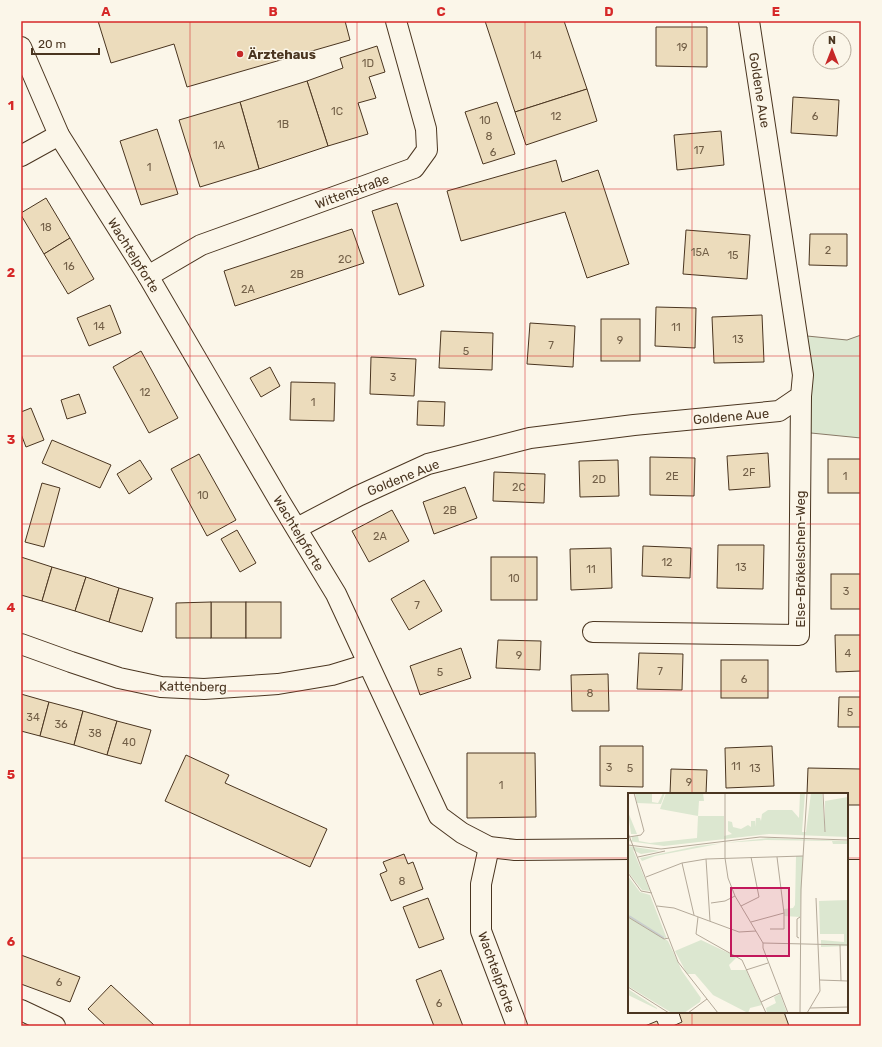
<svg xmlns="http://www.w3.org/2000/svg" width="882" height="1047" font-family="Rubik,sans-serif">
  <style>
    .green { fill: #dce7d0; stroke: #887966 }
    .building { fill: #ecdcbc; stroke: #4a3520 }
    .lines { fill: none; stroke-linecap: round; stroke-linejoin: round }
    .minor-casing { stroke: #4a3520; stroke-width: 22 }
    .minor { stroke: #fbf6e9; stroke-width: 20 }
    .grid { fill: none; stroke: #d62828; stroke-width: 1; stroke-opacity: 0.55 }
    .poi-dot { fill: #c62828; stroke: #fbf6e9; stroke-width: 1.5 }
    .labels { text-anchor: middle; stroke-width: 3; stroke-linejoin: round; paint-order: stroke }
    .number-label { font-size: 11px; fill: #725f47 }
    .poi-label { font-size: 13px; font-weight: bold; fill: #4a3520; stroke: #fbf6e9; text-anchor: start }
    .street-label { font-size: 13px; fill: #4a3520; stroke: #fbf6e9 }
    .inset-river { fill: none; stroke: #c9cecd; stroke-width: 2 }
    .inset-road { fill: none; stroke: #b4a999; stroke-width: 1 }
    .view { fill: #c2185b; fill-opacity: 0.15; stroke: #c2185b; stroke-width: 2 }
    .inset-edge { fill: none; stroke: #4a3520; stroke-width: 2 }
    .neatline { fill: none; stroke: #d62828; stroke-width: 1.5 }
    .grid-label { font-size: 13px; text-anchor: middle; font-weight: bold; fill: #d62828 }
  </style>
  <rect width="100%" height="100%" fill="#fbf6e9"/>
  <!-- green -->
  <polygon class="green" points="797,335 847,340 861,335 861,438 801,432"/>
  <!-- building -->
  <g class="building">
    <polygon points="98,21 345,21 350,40 187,87 174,44 111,63"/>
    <polygon points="485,21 564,21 587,89 515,112"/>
    <polygon points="656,27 707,27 707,67 656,66"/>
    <polygon points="377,46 385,72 369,77 376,98 358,103 368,134 328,146 307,81 343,68 340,58"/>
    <polygon points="307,81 328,146 259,169 240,102"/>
    <polygon points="587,89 597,121 526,145 515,112"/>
    <polygon points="793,97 839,100 837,136 791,133"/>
    <polygon points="240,102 259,169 200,187 179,120"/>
    <polygon points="497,102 515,154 483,164 465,112"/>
    <polygon points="157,129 178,194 141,205 120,141"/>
    <polygon points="721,131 724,165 677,170 674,135"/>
    <polygon points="556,160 562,182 598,170 629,264 587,278 565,212 461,241 447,191"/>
    <polygon points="46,198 70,238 44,254 21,215 21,213"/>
    <polygon points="397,203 424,286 399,295 372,211"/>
    <polygon points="352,229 364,263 235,306 224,271"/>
    <polygon points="686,230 750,235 747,279 683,274"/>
    <polygon points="810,234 847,234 847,266 809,265"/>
    <polygon points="70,238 94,279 68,294 44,254"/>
    <polygon points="110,305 121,333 89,346 77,318"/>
    <polygon points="656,307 696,308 695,348 655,346"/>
    <polygon points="762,315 764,362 714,363 712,317"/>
    <rect x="601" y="319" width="39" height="42"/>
    <polygon points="530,323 575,326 573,367 527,364"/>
    <polygon points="441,331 493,333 492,370 439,368"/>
    <polygon points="141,351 178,418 149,433 113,367"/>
    <polygon points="371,357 416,359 414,396 370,394"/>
    <polygon points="270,367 280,386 261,397 250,378"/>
    <polygon points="291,382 335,383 334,421 290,420"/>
    <polygon points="79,394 86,413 67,419 61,400"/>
    <polygon points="418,401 445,402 444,426 417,425"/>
    <polygon points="31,408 44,440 26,447 21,434 21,412"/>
    <polygon points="52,440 111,465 100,488 42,463"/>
    <polygon points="768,453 770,487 729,490 727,456"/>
    <polygon points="199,454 236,520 207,536 171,469"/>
    <polygon points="650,457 695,458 694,496 650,495"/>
    <rect x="828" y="459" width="33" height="34"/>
    <polygon points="140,460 152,479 129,494 117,474"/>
    <polygon points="618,460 619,496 580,497 579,461"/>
    <polygon points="494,472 545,474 544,503 493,501"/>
    <polygon points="42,483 60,488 44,547 25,542"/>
    <polygon points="465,487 477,518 434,534 423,502"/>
    <polygon points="392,510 409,541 369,562 352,531"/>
    <polygon points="237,530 256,563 240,572 221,539"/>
    <polygon points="718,545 764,545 763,589 717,588"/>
    <polygon points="643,546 691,548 690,578 642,576"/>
    <polygon points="611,548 612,588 571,590 570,549"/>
    <polygon points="21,557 52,567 42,601 21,595"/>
    <rect x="491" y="557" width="46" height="43"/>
    <polygon points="52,567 86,577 75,611 42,601"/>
    <rect x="831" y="574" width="30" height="35"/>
    <polygon points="86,577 119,588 109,622 75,611"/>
    <polygon points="424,580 442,611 409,630 391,599"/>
    <polygon points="119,588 153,598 142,632 109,622"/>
    <rect x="211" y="602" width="35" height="36"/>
    <polygon points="211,602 211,638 176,638 176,603"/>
    <rect x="246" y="602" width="35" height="36"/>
    <polygon points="835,635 861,635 861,671 836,672"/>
    <polygon points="498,640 541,641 540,670 496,668"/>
    <polygon points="461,648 471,678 420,695 410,666"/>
    <polygon points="639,653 683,654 682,690 637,689"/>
    <rect x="721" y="660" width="47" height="38"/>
    <polygon points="608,674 609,711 572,711 571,675"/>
    <polygon points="21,694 49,702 40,736 21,731"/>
    <polygon points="839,697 861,697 861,727 838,727"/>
    <polygon points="49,702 83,711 74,745 40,736"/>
    <polygon points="83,711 117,721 107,755 74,745"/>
    <polygon points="117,721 151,730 141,764 107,755"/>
    <polygon points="600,746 643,746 643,787 600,786"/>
    <polygon points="772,746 774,786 726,788 725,748"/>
    <polygon points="467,753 535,753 536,817 467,818"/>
    <polygon points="186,755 229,775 225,783 327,829 310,867 165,801"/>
    <polygon points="808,768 861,769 861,805 847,805 847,794 807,794"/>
    <polygon points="671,769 707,770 706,794 670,794"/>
    <polygon points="404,854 408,864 413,862 423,889 391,901 380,874 387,871 383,862"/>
    <polygon points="428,898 444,939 419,948 403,907"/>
    <polygon points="21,955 80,977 70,1002 21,984"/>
    <polygon points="441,970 463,1026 434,1026 416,980"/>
    <polygon points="111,985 155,1026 106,1026 88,1009"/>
    <polygon points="680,1012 784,1012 789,1026 673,1026 682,1022 679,1013"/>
    <polygon points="657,1021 659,1026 645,1026"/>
  </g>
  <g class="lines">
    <defs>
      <g id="minor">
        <polyline points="21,47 59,135 148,276 279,500 336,594 439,816 462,833 489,847 515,850 629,849"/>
        <polyline points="21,156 59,135"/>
        <polyline points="148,276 201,245 414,168 427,150 426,129 396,21"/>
        <polyline points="297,528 358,496 428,464 530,438 634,425 779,411 801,396 803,375 749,21"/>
        <polyline points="593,632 799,635 801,396"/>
        <polyline points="21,644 71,662 119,678 161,687 204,689 278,684 332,675 368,664"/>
        <polyline points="489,847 481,884 481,931 517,1026"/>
        <polyline points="847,849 861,849"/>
        <polyline points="21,1010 55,1026"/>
      </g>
    </defs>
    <!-- minor casing -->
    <use href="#minor" class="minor-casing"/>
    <!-- minor -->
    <use href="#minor" class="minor"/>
  </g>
  <!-- grid -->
  <path class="grid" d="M190 21V1026M357 21V1026M525 21V1026M692 21V794M21 189H861M21 356H861M21 524H861M21 691H861M21 858H629M847 858H861M692 1012V1026"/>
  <!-- markers -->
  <circle class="poi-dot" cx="240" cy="54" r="4"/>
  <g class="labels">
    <!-- number labels -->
    <g class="number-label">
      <text x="682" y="51">19</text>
      <text x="536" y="59">14</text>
      <text x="368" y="67">1D</text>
      <text x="337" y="115">1C</text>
      <text x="556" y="120">12</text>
      <text x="815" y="120">6</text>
      <text x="485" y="124">10</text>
      <text x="283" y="128">1B</text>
      <text x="489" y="140">8</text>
      <text x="219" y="149">1A</text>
      <text x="699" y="154">17</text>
      <text x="493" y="156">6</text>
      <text x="149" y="171">1</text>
      <text x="46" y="231">18</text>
      <text x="828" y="254">2</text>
      <text x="700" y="256">15A</text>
      <text x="733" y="259">15</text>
      <text x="345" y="263">2C</text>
      <text x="69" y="270">16</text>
      <text x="297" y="278">2B</text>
      <text x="248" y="293">2A</text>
      <text x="99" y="330">14</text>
      <text x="676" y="331">11</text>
      <text x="738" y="343">13</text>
      <text x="620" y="344">9</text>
      <text x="551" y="349">7</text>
      <text x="466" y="355">5</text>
      <text x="393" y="381">3</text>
      <text x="145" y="396">12</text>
      <text x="313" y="406">1</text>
      <text x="749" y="476">2F</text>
      <text x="672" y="480">2E</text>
      <text x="845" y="480">1</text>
      <text x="599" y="483">2D</text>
      <text x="519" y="491">2C</text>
      <text x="203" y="499">10</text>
      <text x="450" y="514">2B</text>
      <text x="380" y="540">2A</text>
      <text x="667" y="566">12</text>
      <text x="741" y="571">13</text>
      <text x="591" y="573">11</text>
      <text x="514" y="582">10</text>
      <text x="846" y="595">3</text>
      <text x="417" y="609">7</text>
      <text x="848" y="657">4</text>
      <text x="519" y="659">9</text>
      <text x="660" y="675">7</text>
      <text x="440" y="676">5</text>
      <text x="744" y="683">6</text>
      <text x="590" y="697">8</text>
      <text x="850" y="716">5</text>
      <text x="33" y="721">34</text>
      <text x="61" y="728">36</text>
      <text x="95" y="737">38</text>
      <text x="129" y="746">40</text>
      <text x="736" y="770">11</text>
      <text x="609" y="771">3</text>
      <text x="630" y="772">5</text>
      <text x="755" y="772">13</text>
      <text x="689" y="786">9</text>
      <text x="501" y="789">1</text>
      <text x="402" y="885">8</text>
      <text x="59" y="986">6</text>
      <text x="439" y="1007">6</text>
    </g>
    <!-- poi labels -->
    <g class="poi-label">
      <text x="248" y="59">Ärztehaus</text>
    </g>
    <!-- street labels -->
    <g class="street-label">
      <text transform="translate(760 90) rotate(81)" y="5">Goldene Aue</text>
      <text transform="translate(352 191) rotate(-20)" y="5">Wittenstraße</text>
      <text transform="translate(134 255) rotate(58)" y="5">Wachtelpforte</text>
      <text transform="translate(731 416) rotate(-5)" y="5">Goldene Aue</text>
      <text transform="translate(403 477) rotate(-22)" y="5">Goldene Aue</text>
      <text transform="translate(299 533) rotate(59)" y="5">Wachtelpforte</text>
      <text transform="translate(800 559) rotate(-90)" y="5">Else-Brökelschen-Weg</text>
      <text transform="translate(193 686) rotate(1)" y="5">Kattenberg</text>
      <text transform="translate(497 972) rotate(70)" y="5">Wachtelpforte</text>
    </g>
  </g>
  <!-- overview -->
  <g transform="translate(628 793)">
    <rect width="220" height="220" fill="#fbf6e9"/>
    <path d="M7 0H24V9L30 10 35 0H37L33 11 9 10ZM38 0H75L76 8H71L70 23H96V43L104 41 100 38V28L104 29 105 34 113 36 120 32 123 34V28H127V34L128 25H132L133 28 134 21 140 17H164L171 25 172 0H177L174 39H178L183 0H194L197 40V8L220 4V44L141 41 36 53 0 48V45L4 48V44L10 43 11 48 22 50 69 45 70 23 32 16ZM0 19 9 41H3ZM140 45 220 48V51H205L204 48 138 47 95 50 27 63 14 68 12 65 69 53ZM0 53 32 58 13 61 5 57 22 98 14 97 0 79ZM168 63H175L172 124 156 123V116L165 115 167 112ZM0 83 12 99 22 102 39 146 2 124 40 148 54 178 73 205 72 209 56 220H44L0 193ZM220 107V153L193 154V147L216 149V141H192L191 108ZM73 147 109 164 101 172 103 177H118L134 212 122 215 120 220 85 202 67 181H59L47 158ZM0 196 29 215V216L0 202ZM152 201 159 220H139L138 215 148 210 146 204Z" fill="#dce7d0"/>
    <path class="inset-river" d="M1 123 36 145"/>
    <path class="inset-road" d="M97 0V65L100 85 107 103 135 150V155L160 220M195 0 197 39M0 40 50 169 79 206M1 44 13 42 16 38 6 0M0 52 33 56 132 44 220 47M10 64 37 58M78 66 82 128M54 70 66 122M0 80 13 98 24 100M18 84 54 70 78 66 175 63M83 110 97 108 107 103M29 113 46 115 111 139 128 138M113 113 131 104 123 64M0 124 36 146 41 145M70 124 68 141 114 167 138 220M123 129 156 120 149 64M142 136H156V120M171 145 169 144V126L172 124M135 150 220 152M212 152 213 188M118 177 140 170M192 187 220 188M0 194 41 220M79 206 90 220M133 209 152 200M182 215 220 214M60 220 79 206M172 220 173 96 179 0M179 220 192 198 188 105"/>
    <path class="view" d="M103 95H161V163H103Z"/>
    <rect width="220" height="220" class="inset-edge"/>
  </g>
  <!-- border -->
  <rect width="882" height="1047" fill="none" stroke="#fbf6e9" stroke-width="44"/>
  <!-- north arrow -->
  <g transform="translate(832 50)"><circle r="19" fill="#fbf6e9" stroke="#b4a999"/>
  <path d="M0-3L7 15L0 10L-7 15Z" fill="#c62828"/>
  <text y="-6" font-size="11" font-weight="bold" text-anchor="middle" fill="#4a3520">N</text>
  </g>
  <!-- scale -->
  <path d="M32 48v6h67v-6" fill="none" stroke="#4a3520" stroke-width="2"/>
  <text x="38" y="48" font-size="12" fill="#4a3520" stroke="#fbf6e9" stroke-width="3" paint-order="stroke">20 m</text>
  <rect x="22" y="22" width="838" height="1003" class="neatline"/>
  <g class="grid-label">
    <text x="106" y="16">A</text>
    <text x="273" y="16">B</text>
    <text x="441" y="16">C</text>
    <text x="609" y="16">D</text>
    <text x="776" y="16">E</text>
    <text x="11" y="110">1</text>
    <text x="11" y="277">2</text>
    <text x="11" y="444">3</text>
    <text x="11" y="612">4</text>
    <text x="11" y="779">5</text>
    <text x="11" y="946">6</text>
  </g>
</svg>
